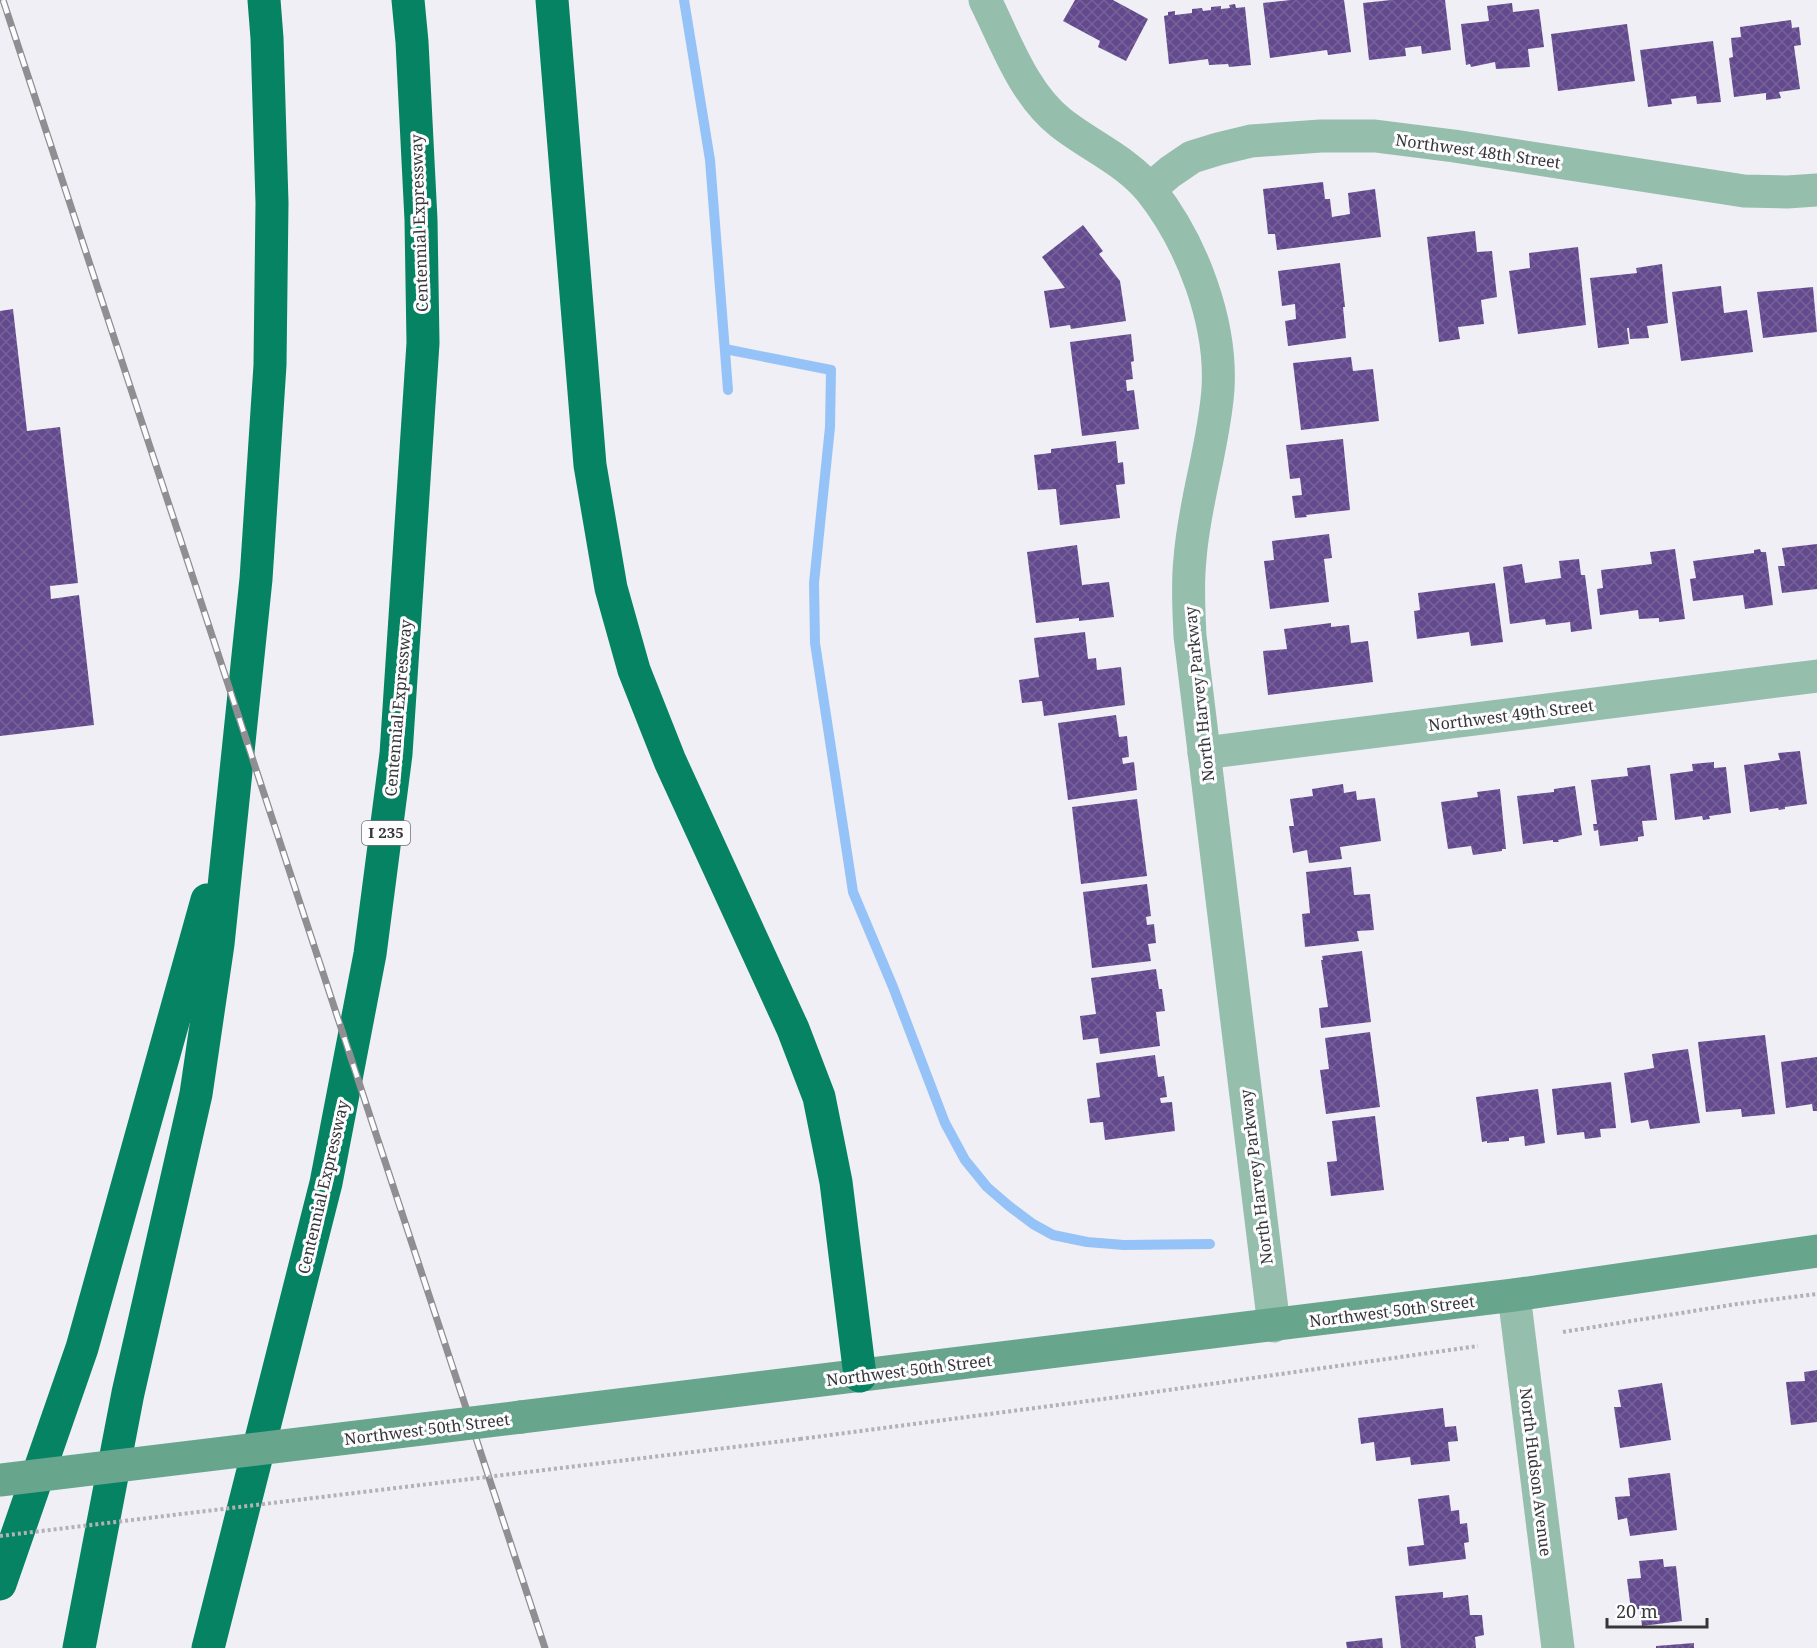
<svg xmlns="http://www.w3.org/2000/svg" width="1817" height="1648" font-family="'Noto Serif',serif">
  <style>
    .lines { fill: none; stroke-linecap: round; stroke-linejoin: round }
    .stream { stroke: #96c3f7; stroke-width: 10 }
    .building { fill: url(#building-cross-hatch) }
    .path { stroke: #b2b2b6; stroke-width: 4; stroke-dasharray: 3 3; stroke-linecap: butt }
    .street { stroke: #96bead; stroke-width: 33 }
    .secondary { stroke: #67a58d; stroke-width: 33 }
    .highway { stroke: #058362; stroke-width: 33 }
    .rail-casing { stroke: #8f8f93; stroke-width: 7 }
    .rail { stroke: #fdfdff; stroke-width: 4.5; stroke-dasharray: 14; stroke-linecap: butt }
    .path-bridge { stroke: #b2b2b6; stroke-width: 4; stroke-dasharray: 3 3; stroke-linecap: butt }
    .secondary-bridge { stroke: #67a58d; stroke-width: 33 }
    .labels { text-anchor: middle; stroke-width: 6; stroke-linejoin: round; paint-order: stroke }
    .shield { fill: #fdfdff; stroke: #727274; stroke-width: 1.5 }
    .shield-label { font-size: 15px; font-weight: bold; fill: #363638 }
    .street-label { font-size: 16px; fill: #363638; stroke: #fdfdff }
  </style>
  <defs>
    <pattern id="building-cross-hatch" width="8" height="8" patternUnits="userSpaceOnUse" patternTransform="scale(1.5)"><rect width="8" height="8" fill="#634a8e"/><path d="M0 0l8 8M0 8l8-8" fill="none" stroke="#766299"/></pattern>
  </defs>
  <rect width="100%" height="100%" fill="#f0eff5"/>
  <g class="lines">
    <!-- stream -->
    <g class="stream">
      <polyline points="684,0 710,160 728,390"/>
      <polyline points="725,349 831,370 830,427 814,583 815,643 853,892 893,987 945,1123 965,1160 987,1187 1009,1206 1033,1224 1053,1235 1087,1242 1124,1245 1210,1244"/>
    </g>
  </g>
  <!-- building -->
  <g class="building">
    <polygon points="1075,0 1113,0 1148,19 1126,61 1098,47 1100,41 1063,21"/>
    <polygon points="1291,0 1344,0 1351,52 1328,55 1327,50 1270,58 1263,3"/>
    <polygon points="1391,0 1445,0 1451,50 1422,54 1421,46 1405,48 1406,56 1369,60 1363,3"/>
    <polygon points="1512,3 1513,12 1539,9 1544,47 1528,49 1530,67 1496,69 1495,62 1471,67 1470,64 1466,65 1461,24 1489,21 1487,6"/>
    <polygon points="1235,4 1236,8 1245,7 1251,65 1229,67 1228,64 1209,65 1208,59 1169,64 1164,16 1168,15 1168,12 1175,11 1175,15 1192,13 1192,9 1202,8 1203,11 1211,10 1211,7 1221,6 1221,9 1230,8 1229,5"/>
    <polygon points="1791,20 1792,28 1799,27 1801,45 1794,46 1800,89 1779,92 1781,98 1766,100 1766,93 1734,97 1729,58 1733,57 1731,38 1741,37 1740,27"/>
    <polygon points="1627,24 1635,81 1558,91 1551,34"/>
    <polygon points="1713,41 1721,102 1697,104 1696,96 1671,99 1672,104 1648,107 1640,50"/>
    <polygon points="1323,182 1325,199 1330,199 1332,217 1350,214 1348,193 1375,189 1381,237 1277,250 1275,234 1268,234 1263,189"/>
    <polygon points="1083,225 1103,251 1099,254 1120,281 1126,321 1071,329 1070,325 1050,328 1044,291 1065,288 1042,257"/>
    <polygon points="1475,231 1477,252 1492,251 1497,297 1481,300 1484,324 1458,327 1460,339 1439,342 1427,237"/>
    <polygon points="1578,247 1586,325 1518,334 1509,271 1530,268 1529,253"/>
    <polygon points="1340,263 1345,307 1343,307 1346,338 1288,346 1285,321 1296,319 1295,304 1282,306 1278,271"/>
    <polygon points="1662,264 1668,323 1647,326 1649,338 1630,339 1629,328 1627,328 1629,344 1598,348 1590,278 1637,273 1636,268"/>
    <polygon points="1721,286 1724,313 1747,310 1753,352 1681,361 1672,292"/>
    <polygon points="1813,287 1817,332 1763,338 1757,292"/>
    <polygon points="13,309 27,431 60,427 78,583 50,586 51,599 79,595 94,725 0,736 0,311"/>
    <polygon points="1131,334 1134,361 1131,362 1133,379 1126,380 1127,391 1134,390 1139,429 1082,436 1070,342"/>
    <polygon points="1351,357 1353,371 1373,369 1379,421 1301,430 1293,363"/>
    <polygon points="1343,439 1350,510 1306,515 1307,517 1295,518 1292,496 1302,495 1300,478 1290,479 1286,445"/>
    <polygon points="1116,441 1118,463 1123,462 1125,484 1116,485 1120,518 1060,525 1056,489 1038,490 1034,455 1051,453 1051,449"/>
    <polygon points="1329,534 1332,558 1324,559 1329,602 1270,609 1264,561 1274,560 1272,541"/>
    <polygon points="1817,544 1817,589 1782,593 1778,566 1785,566 1782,548"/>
    <polygon points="1077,545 1082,585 1109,582 1114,617 1079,621 1079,618 1036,623 1027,552"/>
    <polygon points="1675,549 1685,619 1659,622 1659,618 1639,619 1638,610 1600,615 1597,589 1603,588 1601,570 1652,564 1650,552"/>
    <polygon points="1760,549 1761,552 1766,552 1773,605 1745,609 1743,595 1693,601 1690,579 1696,578 1693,561 1754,553 1754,550"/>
    <polygon points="1579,559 1581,575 1585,575 1592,629 1571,632 1570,622 1546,625 1545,619 1510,624 1503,567 1522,564 1525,583 1561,578 1559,561"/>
    <polygon points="1495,583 1503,642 1471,646 1469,632 1417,639 1414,611 1420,610 1418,593"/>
    <polygon points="1331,623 1331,627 1349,625 1351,643 1368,641 1373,682 1268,695 1263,651 1287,649 1284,629"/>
    <polygon points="1085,632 1088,659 1096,658 1097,670 1121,667 1125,705 1044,716 1042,701 1022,703 1019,680 1039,677 1034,638"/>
    <polygon points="1116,715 1119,737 1127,736 1129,757 1122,758 1123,764 1134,762 1137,790 1068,800 1058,723"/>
    <polygon points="1800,751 1807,804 1785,807 1785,809 1779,810 1778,808 1750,812 1744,765 1780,760 1778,753"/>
    <polygon points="1714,762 1714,768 1726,767 1731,813 1709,816 1710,819 1703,820 1702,816 1675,820 1670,774 1693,771 1692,764"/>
    <polygon points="1650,765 1657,820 1642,821 1644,836 1638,837 1638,841 1600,846 1598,830 1594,831 1593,824 1597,824 1591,780 1628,776 1627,768"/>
    <polygon points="1343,784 1344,793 1356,791 1357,800 1375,798 1381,841 1340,847 1342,859 1309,863 1307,850 1293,853 1289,826 1294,826 1290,799 1313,796 1312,789"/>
    <polygon points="1575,786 1582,835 1558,840 1559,842 1553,842 1553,840 1523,844 1517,796 1554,792 1554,789"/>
    <polygon points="1500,789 1506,849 1502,849 1502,851 1473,855 1471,846 1448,849 1441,802 1478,797 1477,792"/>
    <polygon points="1137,799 1147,876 1081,884 1072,807"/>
    <polygon points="1351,867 1354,895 1370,894 1374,930 1357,931 1359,941 1305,947 1302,914 1310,913 1306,872"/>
    <polygon points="1147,884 1151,916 1146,917 1147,925 1154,924 1156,943 1148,944 1151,961 1092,968 1083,892"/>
    <polygon points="1362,951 1371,1022 1321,1028 1319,1008 1328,1007 1321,960 1323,960 1322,956"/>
    <polygon points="1156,969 1159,989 1162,989 1165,1011 1156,1012 1160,1046 1100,1054 1098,1038 1083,1040 1080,1016 1096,1014 1091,978"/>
    <polygon points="1370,1032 1380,1107 1326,1114 1320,1070 1329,1069 1325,1038"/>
    <polygon points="1765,1035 1775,1114 1742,1117 1741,1109 1706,1112 1698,1042"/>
    <polygon points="1688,1049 1700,1123 1650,1129 1648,1120 1631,1123 1624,1073 1654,1068 1652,1054"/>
    <polygon points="1155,1055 1158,1077 1164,1076 1167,1097 1160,1098 1161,1103 1172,1102 1175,1131 1105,1140 1103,1122 1090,1123 1087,1099 1100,1097 1096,1063"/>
    <polygon points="1817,1057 1817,1111 1813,1111 1812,1104 1786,1108 1781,1062"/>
    <polygon points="1611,1082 1616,1128 1600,1129 1601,1137 1585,1139 1584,1132 1557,1135 1552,1089"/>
    <polygon points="1538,1089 1545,1143 1525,1146 1524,1136 1509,1138 1509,1141 1487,1143 1487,1141 1482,1142 1476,1097"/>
    <polygon points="1375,1116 1384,1190 1331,1196 1327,1162 1337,1161 1332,1121"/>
    <polygon points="1817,1370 1817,1422 1791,1425 1786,1382 1805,1381 1804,1372"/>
    <polygon points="1662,1383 1671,1440 1620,1448 1614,1407 1621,1407 1618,1390"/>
    <polygon points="1443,1408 1445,1427 1456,1426 1458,1441 1448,1442 1450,1461 1411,1465 1410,1457 1376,1461 1374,1442 1361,1444 1358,1418"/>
    <polygon points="1670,1473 1677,1530 1630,1536 1627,1518 1618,1520 1615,1497 1630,1496 1628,1478"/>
    <polygon points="1449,1495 1451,1511 1459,1510 1460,1524 1467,1523 1469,1542 1464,1543 1466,1559 1409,1566 1407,1547 1424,1545 1418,1499"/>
    <polygon points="1663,1559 1664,1567 1676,1566 1682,1621 1642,1626 1640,1609 1631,1610 1627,1579 1641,1578 1639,1561"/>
    <polygon points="1443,1592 1443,1598 1468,1595 1470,1615 1482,1615 1484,1635 1475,1637 1476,1648 1401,1648 1395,1596"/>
    <polygon points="1382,1638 1383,1648 1347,1648 1346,1642"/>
    <polygon points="1694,1643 1694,1648 1656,1648 1656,1646"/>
  </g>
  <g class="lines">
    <!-- path -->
    <g class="path">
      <polyline points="1563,1332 1737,1304 1817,1294"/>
      <polyline points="800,1439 1126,1396 1478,1346"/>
    </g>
    <!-- street -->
    <g class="street">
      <path d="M985 0C1006 42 1023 93 1061 123 1090 146 1127 161 1151 191 1192 243 1222 322 1218 389 1214 446 1194 502 1190 559 1187 585 1189 611 1190 636L1274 1326"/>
      <polyline points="1150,189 1170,172 1192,157 1218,149 1251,141 1321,136 1375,136 1454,146 1744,191 1787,192 1817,190"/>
      <polyline points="1204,753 1817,676"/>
      <polyline points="1514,1295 1558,1648"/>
    </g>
    <!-- secondary -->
    <polyline class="secondary" points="521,1417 1514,1295 1817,1251"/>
    <!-- highway -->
    <g class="highway">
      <polyline points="552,0 590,465 611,588 634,670 670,761 793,1029 819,1097 836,1182 860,1376"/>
      <polyline points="0,1584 82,1348 207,900"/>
      <polyline points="79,1648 128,1393 196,1094 218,944 256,579 270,365 272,203 267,38 264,0"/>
      <polyline points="208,1648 326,1183 370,954 396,754 423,343 421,220 412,42 408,0"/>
    </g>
    <defs>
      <polyline id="rail" points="3,0 545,1648"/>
    </defs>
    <!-- rail casing -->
    <use href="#rail" class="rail-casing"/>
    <!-- rail -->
    <use href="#rail" class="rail"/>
    <!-- path-bridge -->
    <polyline class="path-bridge" points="0,1536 800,1439"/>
    <!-- secondary-bridge -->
    <polyline class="secondary-bridge" points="0,1480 521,1417"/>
  </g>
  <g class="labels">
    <!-- shield labels -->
    <rect class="shield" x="362" y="821" width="48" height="24" rx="4.5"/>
    <g class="shield-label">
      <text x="386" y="838">I 235</text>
    </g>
    <!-- street labels -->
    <g class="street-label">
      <text transform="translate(1478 151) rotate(8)" y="6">Northwest 48th Street</text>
      <text transform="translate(419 223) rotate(-92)" y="6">Centennial Expressway</text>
      <text transform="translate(1199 694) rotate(-96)" y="6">North Harvey Parkway</text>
      <text transform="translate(398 708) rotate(-85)" y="6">Centennial Expressway</text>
      <text transform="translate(1511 715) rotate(-7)" y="6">Northwest 49th Street</text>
      <text transform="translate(1256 1177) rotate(-97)" y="6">North Harvey Parkway</text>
      <text transform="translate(323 1187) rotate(-77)" y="6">Centennial Expressway</text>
      <text transform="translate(1392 1311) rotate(-7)" y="6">Northwest 50th Street</text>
      <text transform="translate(909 1370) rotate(-7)" y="6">Northwest 50th Street</text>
      <text transform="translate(427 1429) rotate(-7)" y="6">Northwest 50th Street</text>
      <text transform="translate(1536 1472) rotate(83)" y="6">North Hudson Avenue</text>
    </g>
  </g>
  <!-- scale -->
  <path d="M1607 1618v9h100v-9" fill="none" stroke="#363638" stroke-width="3"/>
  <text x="1616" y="1618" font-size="18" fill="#363638" stroke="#fdfdff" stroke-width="4.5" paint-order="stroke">20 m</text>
</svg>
